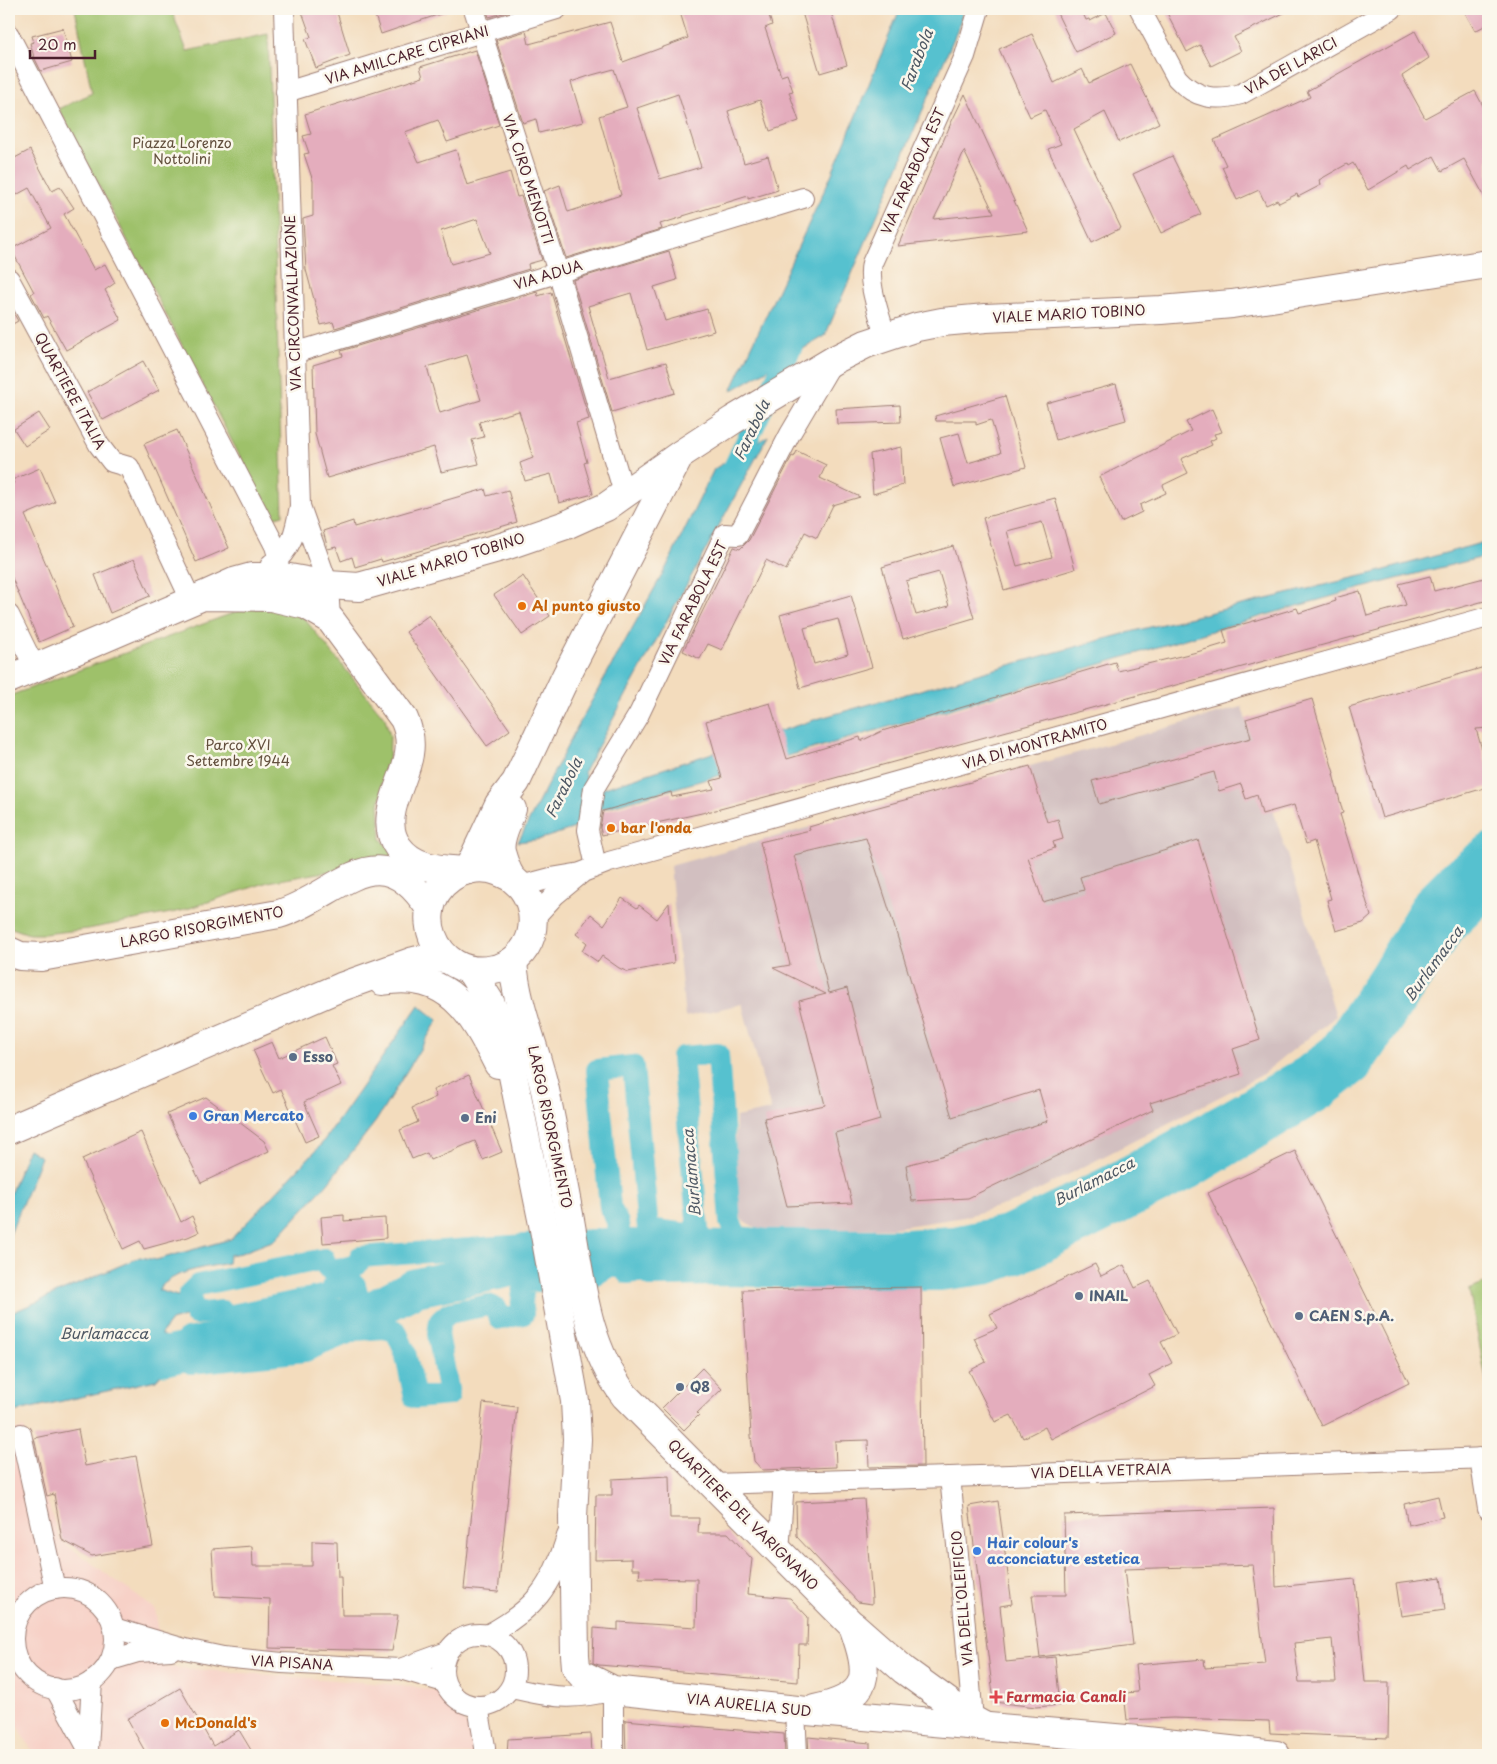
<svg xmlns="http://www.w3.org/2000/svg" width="1497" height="1764" font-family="'Playpen Sans',sans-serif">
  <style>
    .built { fill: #f7d1c7 }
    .industrial { fill: #d2bfc0 }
    .green { fill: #9ec16a; stroke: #74704a }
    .water { fill: #56c1cf; stroke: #50707d }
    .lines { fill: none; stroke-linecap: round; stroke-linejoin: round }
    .canal { stroke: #56c1cf; stroke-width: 22 }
    .river { stroke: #56c1cf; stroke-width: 39 }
    .building { fill: #e4adbd; fill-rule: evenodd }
    .street-casing { stroke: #9e7e74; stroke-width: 22 }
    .secondary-casing { stroke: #9e7e74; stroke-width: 30 }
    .street { stroke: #fff; stroke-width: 20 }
    .secondary { stroke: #fff; stroke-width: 28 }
    .food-dot { fill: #e8710a; stroke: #fbf7ec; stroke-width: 2 }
    .service-dot { fill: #5c6f8a; stroke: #fbf7ec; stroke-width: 2 }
    .shop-dot { fill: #3f7fe0; stroke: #fbf7ec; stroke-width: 2 }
    .health-dot { fill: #e0444e; stroke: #fbf7ec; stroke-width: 2 }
    .labels { text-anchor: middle; stroke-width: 5; stroke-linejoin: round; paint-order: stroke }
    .street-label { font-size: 14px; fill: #4a1f2b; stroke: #fbf7ec }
    .park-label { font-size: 14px; fill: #63503e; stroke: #fbf7ec }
    .food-label { font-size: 14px; font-weight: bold; fill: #c56008; stroke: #fbf7ec; text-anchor: start }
    .service-label { font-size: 14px; font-weight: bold; fill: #4e5e75; stroke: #fbf7ec; text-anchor: start }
    .shop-label { font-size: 14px; font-weight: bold; fill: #366cbe; stroke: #fbf7ec; text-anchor: start }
    .health-label { font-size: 14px; font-weight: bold; fill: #be3a42; stroke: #fbf7ec; text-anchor: start }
    .water-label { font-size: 15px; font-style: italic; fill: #4e5864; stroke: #fbf7ec }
  </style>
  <rect width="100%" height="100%" fill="#fbf7ec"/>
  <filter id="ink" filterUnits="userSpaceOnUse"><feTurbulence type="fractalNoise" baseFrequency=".02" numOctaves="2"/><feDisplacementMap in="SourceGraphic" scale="10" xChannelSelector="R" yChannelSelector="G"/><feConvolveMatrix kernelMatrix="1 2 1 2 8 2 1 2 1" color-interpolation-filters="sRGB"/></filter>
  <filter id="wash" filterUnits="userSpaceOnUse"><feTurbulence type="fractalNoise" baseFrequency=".0096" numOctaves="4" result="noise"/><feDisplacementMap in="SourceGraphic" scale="20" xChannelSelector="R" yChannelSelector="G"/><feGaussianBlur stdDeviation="1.12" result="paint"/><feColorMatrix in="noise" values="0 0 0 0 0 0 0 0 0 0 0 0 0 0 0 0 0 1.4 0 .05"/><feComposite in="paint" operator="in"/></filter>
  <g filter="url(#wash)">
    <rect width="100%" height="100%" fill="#f3dcbd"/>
    <!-- built -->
    <polygon class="built" points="24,1428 60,1540 155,1609 165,1667 411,1686 438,1692 475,1735 476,1755 35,1755 9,1712 9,1432"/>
    <!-- industrial -->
    <polygon class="industrial" points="1242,707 1336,1016 1260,1076 1017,1201 964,1217 893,1228 762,1231 742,1220 734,1196 736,1117 771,1110 742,1004 685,1017 670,866"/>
    <!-- green -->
    <g class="green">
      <polygon points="75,9 171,9 187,51 268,34 283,515 272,518 59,109 92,93"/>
      <polygon points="269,606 303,617 385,718 390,736 389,766 379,804 381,839 401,862 319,873 268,882 181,911 88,929 44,934 29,934 9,927 9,696 241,610"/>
      <polygon points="1488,1282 1488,1390 1469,1290"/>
    </g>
    <!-- water -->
    <g class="water">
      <polygon points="900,9 964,9 957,31 825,336 731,391 830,178"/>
      <path d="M768 436 584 772 589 793 817 719 1049 654 1142 629 1378 572 1488 541V556C1326 594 1167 645 1007 692 870 733 732 772 594 811L581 826 541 839 518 842 576 729 667 566 714 469Z"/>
      <path d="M419 1005 438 1020 376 1121 327 1184 275 1240 241 1253 229 1255 228 1263C205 1268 174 1270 158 1290L177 1296 189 1294 195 1314 171 1321 161 1334 172 1341 187 1339 191 1363 166 1369 156 1380 9 1413V1314L140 1257 156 1260 231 1239 320 1146Z"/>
      <polygon points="28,1149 41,1157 9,1237 9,1197"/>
    </g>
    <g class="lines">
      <!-- canal -->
      <g class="canal">
        <polyline points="729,478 799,331"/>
        <path d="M1488 844 1453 870 1425 898 1382 970 1332 1045 1303 1068 1225 1113 1108 1177 1006 1226 954 1237 906 1240H766L737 1237 730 1222 718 1054 682 1057 698 1230 687 1234 648 1229 633 1066 597 1070 610 1207 618 1223 620 1238 360 1257 357 1265 341 1269H328L324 1259 198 1285 189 1294 195 1314 222 1311 223 1317 331 1294 332 1287 355 1285 357 1293 356 1301 348 1307 334 1311 187 1339 191 1363 305 1351 355 1330 384 1328 396 1331 405 1352 415 1398 449 1395 438 1334 440 1321 449 1313 488 1305 496 1308 500 1319 523 1314C520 1302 522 1292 527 1282L593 1276 608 1267H625L627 1273 643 1271 650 1276 733 1275 863 1280H939L990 1273 1031 1258 1191 1178 1324 1098 1359 1071 1454 931 1488 898"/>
      </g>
      <!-- river -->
      <polyline class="river" points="136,1352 165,1356 362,1316 414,1288 604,1248 911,1254 989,1249 1032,1230 1108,1192 1290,1089 1340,1056 1435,917 1465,883 1488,862"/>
    </g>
    <g id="blocks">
      <!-- building -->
      <g class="building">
        <polygon points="301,9 336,9 350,55 316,68 305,39 311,37"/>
        <polygon points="373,9 446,9 446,12 381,34"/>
        <polygon points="486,9 517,9 489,17"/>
        <path d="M679 9H767L772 25 765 28 781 76 787 74 793 91 789 92 799 121 770 131 760 100 728 111 744 163 768 156 778 190 748 199V196L683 216V217L660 224 662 229 566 258 544 191 560 185 568 212 621 195 599 116 627 107 614 69 592 75 571 82 583 122 539 133 536 119 523 123 496 40 526 31 529 44 610 22 623 62 688 38ZM678 94 701 167 660 179 637 108Z"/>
        <polygon points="801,9 830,9 847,65 820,73"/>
        <polygon points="1055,9 1081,9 1086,20 1089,19 1090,21 1106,13 1116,33 1076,52"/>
        <polygon points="1165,9 1292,9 1234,37 1241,51 1211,66 1200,45 1187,52"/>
        <polygon points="1463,9 1488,9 1488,24 1475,31"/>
        <polygon points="63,28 72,62 41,71 34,57 30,43 34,42 32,36"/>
        <polygon points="1415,31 1429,58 1402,76 1425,118 1475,91 1488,115 1488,203 1464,159 1442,171 1434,156 1410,170 1408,166 1368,190 1353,163 1348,166 1347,164 1319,180 1321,185 1298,197 1297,194 1279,203 1277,200 1266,205 1259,190 1237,200 1222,167 1226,165 1214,140 1310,97 1307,91"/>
        <polygon points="1032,34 1054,83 1082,69 1089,83 1130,64 1159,123 1119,142 1105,112 1074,129 1121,228 1092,242 1048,149 1061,144 1045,110 1030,117 999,49"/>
        <path d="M475 50 499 125 447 142 438 120 405 132 419 162 456 150 467 185 510 172 517 197 521 196 542 260 528 264 529 269 335 328 333 322 321 325 306 270 303 219 313 216V181L304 154 309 153 303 136 311 134 305 114 423 77 420 67ZM477 219 490 253 451 264 441 231Z"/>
        <path d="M965 94 1028 231 898 246 951 123ZM964 151 994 213 934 219 941 205Z"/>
        <polygon points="30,150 52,191 60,187 74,208 64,214 94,270 105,264 115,283 105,290 121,320 66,350 47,316 44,318 31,294 34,292 11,249 51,228 29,188 9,199 9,161"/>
        <polygon points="1172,156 1201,214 1161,233 1133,174"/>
        <polygon points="669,251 677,280 654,287 665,321 707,309 714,331 647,350 631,293 588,306 609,378 666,362 675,393 612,412 573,280"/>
        <path d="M537 292 538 296 551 292 589 419 576 423 587 462 584 463 593 494 559 503 551 474 525 481 520 463 533 458 519 411 479 422 484 437 472 440 479 464 441 472 434 447 327 478 315 434 313 365 343 356 341 351ZM467 355 481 400 440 413 427 367Z"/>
        <polygon points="10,307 18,321 9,326 9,308"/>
        <polygon points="143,361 159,390 103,420 87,392"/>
        <polygon points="1116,384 1126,420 1056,440 1046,403"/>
        <polygon points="1005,396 1026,467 954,487 940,438 959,433 968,463 1001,453 991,420 976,425 976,421 936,421 935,416"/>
        <polygon points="900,405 901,422 837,424 836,409"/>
        <polygon points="1212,409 1222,432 1214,434 1216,438 1210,441 1212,445 1181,459 1188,473 1163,485 1166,493 1140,505 1142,512 1121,522 1099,477 1191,431 1186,422"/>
        <polygon points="39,413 50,430 25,446 14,429"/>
        <polygon points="177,430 229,548 196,562 144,444"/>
        <polygon points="901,447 903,485 873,494 870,454"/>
        <polygon points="797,451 826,465 820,478 860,497 833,505 817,538 805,532 786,570 766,560 722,650 708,644 700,659 683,651 734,547 740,549 749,540 792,456 794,457"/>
        <polygon points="40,468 55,502 25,515 73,627 39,642 9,571 9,480 11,485 14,483 12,480"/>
        <polygon points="485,489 487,496 508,490 517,522 382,562 381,559 355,567 352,557 341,561 336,547 328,549 323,531 353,521 354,527"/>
        <path d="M1055 498 1075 569 1004 590 983 518ZM1042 522 1052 557 1017 566 1007 531Z"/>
        <path d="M953 546 974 618 903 639 882 567ZM939 572 949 606 916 615 906 581Z"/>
        <polygon points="134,559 150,596 110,613 95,575"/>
        <polygon points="523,576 550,616 522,635 494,595"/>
        <polygon points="1430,576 1434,591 1488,577 1488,600 765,797 720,809 602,835 600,828 603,811 671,792 672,797 714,789 711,781 722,778 706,721 770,703 787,759 860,737 861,741 882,731 1115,662 1118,671 1197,652 1227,643 1223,630 1297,608 1299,613 1336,601 1335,598 1360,591 1367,616 1406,605 1399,584"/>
        <path d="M851 595 872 667 800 688 780 615ZM838 619 848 654 814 664 804 628Z"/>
        <polygon points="429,615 510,730 487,746 406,632"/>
        <polygon points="1488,666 1488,728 1476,729 1488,770 1488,787 1382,818 1349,707"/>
        <polygon points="1312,699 1334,773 1333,774 1343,813 1340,814 1371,916 1363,923 1336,931 1327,900 1331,899 1314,841 1306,844 1294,805 1262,814 1257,795 1246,799 1241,784 1219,791 1214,772 1099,804 1092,781 1251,738 1246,719"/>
        <polygon points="1030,766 1047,822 1058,819 1063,839 1053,842 1055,848 1028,857 1043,902 1084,890 1080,877 1198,840 1260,1040 1233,1049 1241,1074 1150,1103 1153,1110 968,1198 912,1201 906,1165 941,1156 1048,1121 1039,1090 952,1117 893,922 866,838 794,855 829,993 847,988 880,1120 835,1133 852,1203 787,1206 764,1118 825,1105 799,1001 826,994 773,968 790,965 760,842 810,830 809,827 849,815"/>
        <polygon points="622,898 637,908 639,905 657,919 669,903 674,963 628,972 619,968 602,956 598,962 582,951 587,943 576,934 591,914 604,925"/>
        <polygon points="325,1037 337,1064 332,1066 341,1085 304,1102 319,1136 305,1142 281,1089 273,1093 253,1050 272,1042 279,1058"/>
        <polygon points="469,1075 502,1152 483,1160 475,1141 430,1160 427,1153 412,1159 400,1130 418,1122 412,1108 436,1097 433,1090"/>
        <polygon points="206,1097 264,1141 269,1151 201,1183 167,1114"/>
        <polygon points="141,1132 181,1222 192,1216 199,1232 188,1237 144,1249 140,1241 123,1249 82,1159"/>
        <polygon points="1295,1151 1409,1383 1322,1426 1208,1193"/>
        <polygon points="344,1215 344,1221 385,1218 386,1238 323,1243 321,1217"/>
        <polygon points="1095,1264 1101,1276 1124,1265 1135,1288 1150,1281 1177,1334 1161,1342 1172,1363 1149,1375 1155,1386 1051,1439 1045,1427 1023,1438 1011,1415 995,1422 969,1371 986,1362 974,1338 997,1328 990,1314"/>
        <polygon points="921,1287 923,1466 869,1467 868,1440 835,1441 836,1467 762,1470 754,1461 751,1436 743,1290"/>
        <polygon points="702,1368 722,1389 697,1413 699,1415 684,1430 662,1408"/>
        <polygon points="483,1403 517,1407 498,1592 464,1589"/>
        <polygon points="78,1429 85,1466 136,1456 153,1546 92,1556 62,1540 54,1494 47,1496 34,1438"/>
        <polygon points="669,1476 670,1518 699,1518 698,1533 728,1533 752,1559 748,1594 790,1598 808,1617 807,1645 799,1645 798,1682 599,1665 593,1663 594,1628 618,1630 618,1622 696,1627 697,1579 639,1578 640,1569 632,1569 632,1559 595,1560 596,1495 612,1495 612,1479"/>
        <polygon points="1438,1496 1443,1517 1408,1525 1404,1504"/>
        <polygon points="864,1499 872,1599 872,1604 858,1602 797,1537 796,1502"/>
        <polygon points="998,1501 1012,1604 1000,1606 1006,1662 1055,1657 1060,1705 1036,1707 994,1702 969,1506"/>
        <path d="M1274 1508 1276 1587 1355 1579 1365 1682H1389L1388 1738 1270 1733 1269 1721 1173 1718 1127 1720 1124 1693 1138 1692 1135 1665 1204 1659 1205 1668 1265 1664 1253 1565 1124 1569 1133 1645 1040 1657 1032 1595H1066L1064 1515ZM1332 1639 1336 1682H1299L1294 1643Z"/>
        <polygon points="312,1541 337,1542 338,1577 341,1577 342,1615 398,1615 392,1651 269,1648 270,1599 215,1596 212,1549 252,1546 253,1566 312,1566"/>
        <polygon points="1441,1577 1445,1610 1401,1616 1396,1583"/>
        <polygon points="180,1688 213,1746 239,1730 254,1755 147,1755 127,1719"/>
        <polygon points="625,1720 784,1734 785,1755 626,1755"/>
        <polygon points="591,1734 592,1755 507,1755 508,1739"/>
        <polygon points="808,1737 870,1743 870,1755 809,1755"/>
      </g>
    </g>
  </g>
  <g filter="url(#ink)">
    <use href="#blocks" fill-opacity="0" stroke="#9e7e74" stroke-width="1"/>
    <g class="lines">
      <defs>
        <g id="street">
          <polyline points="474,9 558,272 624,493"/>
          <path d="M1140 9 1177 78C1196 99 1216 101 1241 94L1392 9"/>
          <polyline points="9,35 275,546 279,559"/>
          <polyline points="286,92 557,9"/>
          <polyline points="9,279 99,445 112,462 129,467 191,600"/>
          <path d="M885 336C880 315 867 284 872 263L965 56 979 9"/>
          <polyline points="294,353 803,198"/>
          <polyline points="300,506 328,585 330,619"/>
          <path d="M271 564C292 551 296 529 300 506L284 9"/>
          <polyline points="9,615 35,668"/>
          <polyline points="596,866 588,830 594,788 639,714 725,534 738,535 790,434 833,361"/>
          <polyline points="521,886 551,878 581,873"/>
          <polyline points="533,919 555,895 583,872 609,862 1488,617"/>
          <polyline points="21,1434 55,1589"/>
          <polyline points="1480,1458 1488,1509"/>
          <polyline points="950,1477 963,1603 973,1720"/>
          <polyline points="713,1484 950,1477 1488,1458"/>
          <polyline points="779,1552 784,1481"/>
          <circle cx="64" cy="1639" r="51"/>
          <polyline points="114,1628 185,1649 223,1657 282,1663 400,1669 444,1682"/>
          <circle cx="479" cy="1670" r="36"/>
          <path d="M487 1635C534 1610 552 1587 567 1536"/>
          <polyline points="111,1660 138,1652 171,1650"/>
          <polyline points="400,1669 447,1652"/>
          <polyline points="55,1688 88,1749 89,1755"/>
          <path d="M511 1688C551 1697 572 1701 613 1690V1755"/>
          <polyline points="478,1706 485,1747 485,1755"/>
          <polyline points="795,1709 797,1755"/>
          <polyline points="1092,1736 1097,1755"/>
          <polyline points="88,1749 92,1681"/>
        </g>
        <g id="secondary">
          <polyline points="203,596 234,582 252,577 284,577 328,585 359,587 505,546 566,525 606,507 681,454 733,420 834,360 866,344 917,327 942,322 986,318 1161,310 1232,304 1488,264"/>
          <path d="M9 679 203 596 271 597 306 605 330 619 404 719C409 730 411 742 409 754 405 783 377 818 398 847 414 869 439 869 464 871"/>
          <polyline points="468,870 499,804 516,782 566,676 679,457"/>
          <path d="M510 877C504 874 496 870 489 869 479 867 469 869 459 873 403 900 433 983 494 969 511 966 526 952 531 935 535 919 532 901 522 888 519 884 514 881 511 877 507 871 503 859 501 852 498 837 508 823 512 809"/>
          <path d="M9 951 20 956 41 957 279 914C340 895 378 829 430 909"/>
          <path d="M513 961C516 1006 535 1046 545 1090 554 1133 562 1177 570 1220 581 1281 586 1345 625 1396L853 1626C870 1675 873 1696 815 1709"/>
          <polyline points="470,970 490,1002 499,1022 510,1061 543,1224 575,1401 577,1439 573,1517 575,1655 576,1667 581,1674 613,1690 807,1711 1138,1740 1276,1755"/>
          <path d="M382 981C448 970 472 1012 498 1064"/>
          <polyline points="9,1130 341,987 414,961 426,958 447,959"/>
          <polyline points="854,1626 904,1670 973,1720 984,1726"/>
        </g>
      </defs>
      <!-- street casing -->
      <use href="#street" class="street-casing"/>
      <!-- secondary casing -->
      <use href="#secondary" class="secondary-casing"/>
      <!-- street -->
      <use href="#street" class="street"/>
      <!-- secondary -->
      <use href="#secondary" class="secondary"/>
    </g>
  </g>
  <!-- markers -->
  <g class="food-dot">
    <circle cx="522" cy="606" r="5"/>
    <circle cx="611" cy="828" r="5"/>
    <circle cx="165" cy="1723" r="5"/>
  </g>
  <g class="service-dot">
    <circle cx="293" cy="1057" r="5"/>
    <circle cx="465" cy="1118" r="5"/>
    <circle cx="1079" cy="1296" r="5"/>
    <circle cx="1299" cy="1316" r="5"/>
    <circle cx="680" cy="1387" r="5"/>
  </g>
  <g class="shop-dot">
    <circle cx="193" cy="1116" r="5"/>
    <circle cx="977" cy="1551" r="5"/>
  </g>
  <path class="health-dot" d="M993.5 1689.5h5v5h5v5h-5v5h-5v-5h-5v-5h5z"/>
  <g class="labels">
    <!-- street labels -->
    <g class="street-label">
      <text transform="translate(407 55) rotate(-17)" y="5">VIA AMILCARE CIPRIANI</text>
      <text transform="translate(1291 66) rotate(-29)" y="5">VIA DEI LARICI</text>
      <text transform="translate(913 171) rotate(-66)" y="5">VIA FARABOLA EST</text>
      <text transform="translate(528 179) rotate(72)" y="5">VIA CIRO MENOTTI</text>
      <text transform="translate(548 275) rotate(-17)" y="5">VIA ADUA</text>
      <text transform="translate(293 303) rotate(-92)" y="5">VIA CIRCONVALLAZIONE</text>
      <text transform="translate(1069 314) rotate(-3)" y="5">VIALE MARIO TOBINO</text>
      <text transform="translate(70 391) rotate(61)" y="5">QUARTIERE ITALIA</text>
      <text transform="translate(451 560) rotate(-17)" y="5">VIALE MARIO TOBINO</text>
      <text transform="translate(693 603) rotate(-64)" y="5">VIA FARABOLA EST</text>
      <text transform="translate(1035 744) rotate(-16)" y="5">VIA DI MONTRAMITO</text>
      <text transform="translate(202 927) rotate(-11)" y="5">LARGO RISORGIMENTO</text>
      <text transform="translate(550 1127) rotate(78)" y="5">LARGO RISORGIMENTO</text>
      <text transform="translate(1101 1471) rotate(-2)" y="5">VIA DELLA VETRAIA</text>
      <text transform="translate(743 1515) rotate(45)" y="5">QUARTIERE DEL VARIGNANO</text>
      <text transform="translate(962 1598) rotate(-95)" y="5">VIA DELL'OLEIFICIO</text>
      <text transform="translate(292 1663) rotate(3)" y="5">VIA PISANA</text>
      <text transform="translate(749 1705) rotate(6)" y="5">VIA AURELIA SUD</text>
    </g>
    <!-- park labels -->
    <g class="park-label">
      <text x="182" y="148">Piazza Lorenzo<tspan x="182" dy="16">Nottolini</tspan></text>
      <text x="238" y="750">Parco XVI<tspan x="238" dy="16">Settembre 1944</tspan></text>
    </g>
    <!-- food labels -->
    <g class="food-label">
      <text x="532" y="611">Al punto giusto</text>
      <text x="621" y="833">bar l'onda</text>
      <text x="175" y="1728">McDonald's</text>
    </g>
    <!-- service labels -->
    <g class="service-label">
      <text x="303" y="1062">Esso</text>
      <text x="475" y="1123">Eni</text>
      <text x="1089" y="1301">INAIL</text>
      <text x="1309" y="1321">CAEN S.p.A.</text>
      <text x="690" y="1392">Q8</text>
    </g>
    <!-- shop labels -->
    <g class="shop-label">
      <text x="203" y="1121">Gran Mercato</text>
      <text x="987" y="1548">Hair colour's<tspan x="987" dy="16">acconciature estetica</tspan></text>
    </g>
    <!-- health labels -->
    <g class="health-label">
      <text x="1006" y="1702">Farmacia Canali</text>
    </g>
    <!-- water labels -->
    <g class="water-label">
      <text transform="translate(917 60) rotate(-69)" y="5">Farabola</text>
      <text transform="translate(752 430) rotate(-65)" y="5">Farabola</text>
      <text transform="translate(564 788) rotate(-64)" y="5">Farabola</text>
      <text transform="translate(1434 964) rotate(-54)" y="5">Burlamacca</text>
      <text transform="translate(692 1173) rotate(-95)" y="5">Burlamacca</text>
      <text transform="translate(1094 1182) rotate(-27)" y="5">Burlamacca</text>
      <text x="104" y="1339">Burlamacca</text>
    </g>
  </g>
  <!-- margin -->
  <rect width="1497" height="1764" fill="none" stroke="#fbf7ec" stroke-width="30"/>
  <!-- scale -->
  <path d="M30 50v8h65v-8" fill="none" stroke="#4a1f2b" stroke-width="2.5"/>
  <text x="38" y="50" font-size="15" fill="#4a1f2b" stroke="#fbf7ec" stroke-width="4" paint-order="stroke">20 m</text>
</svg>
